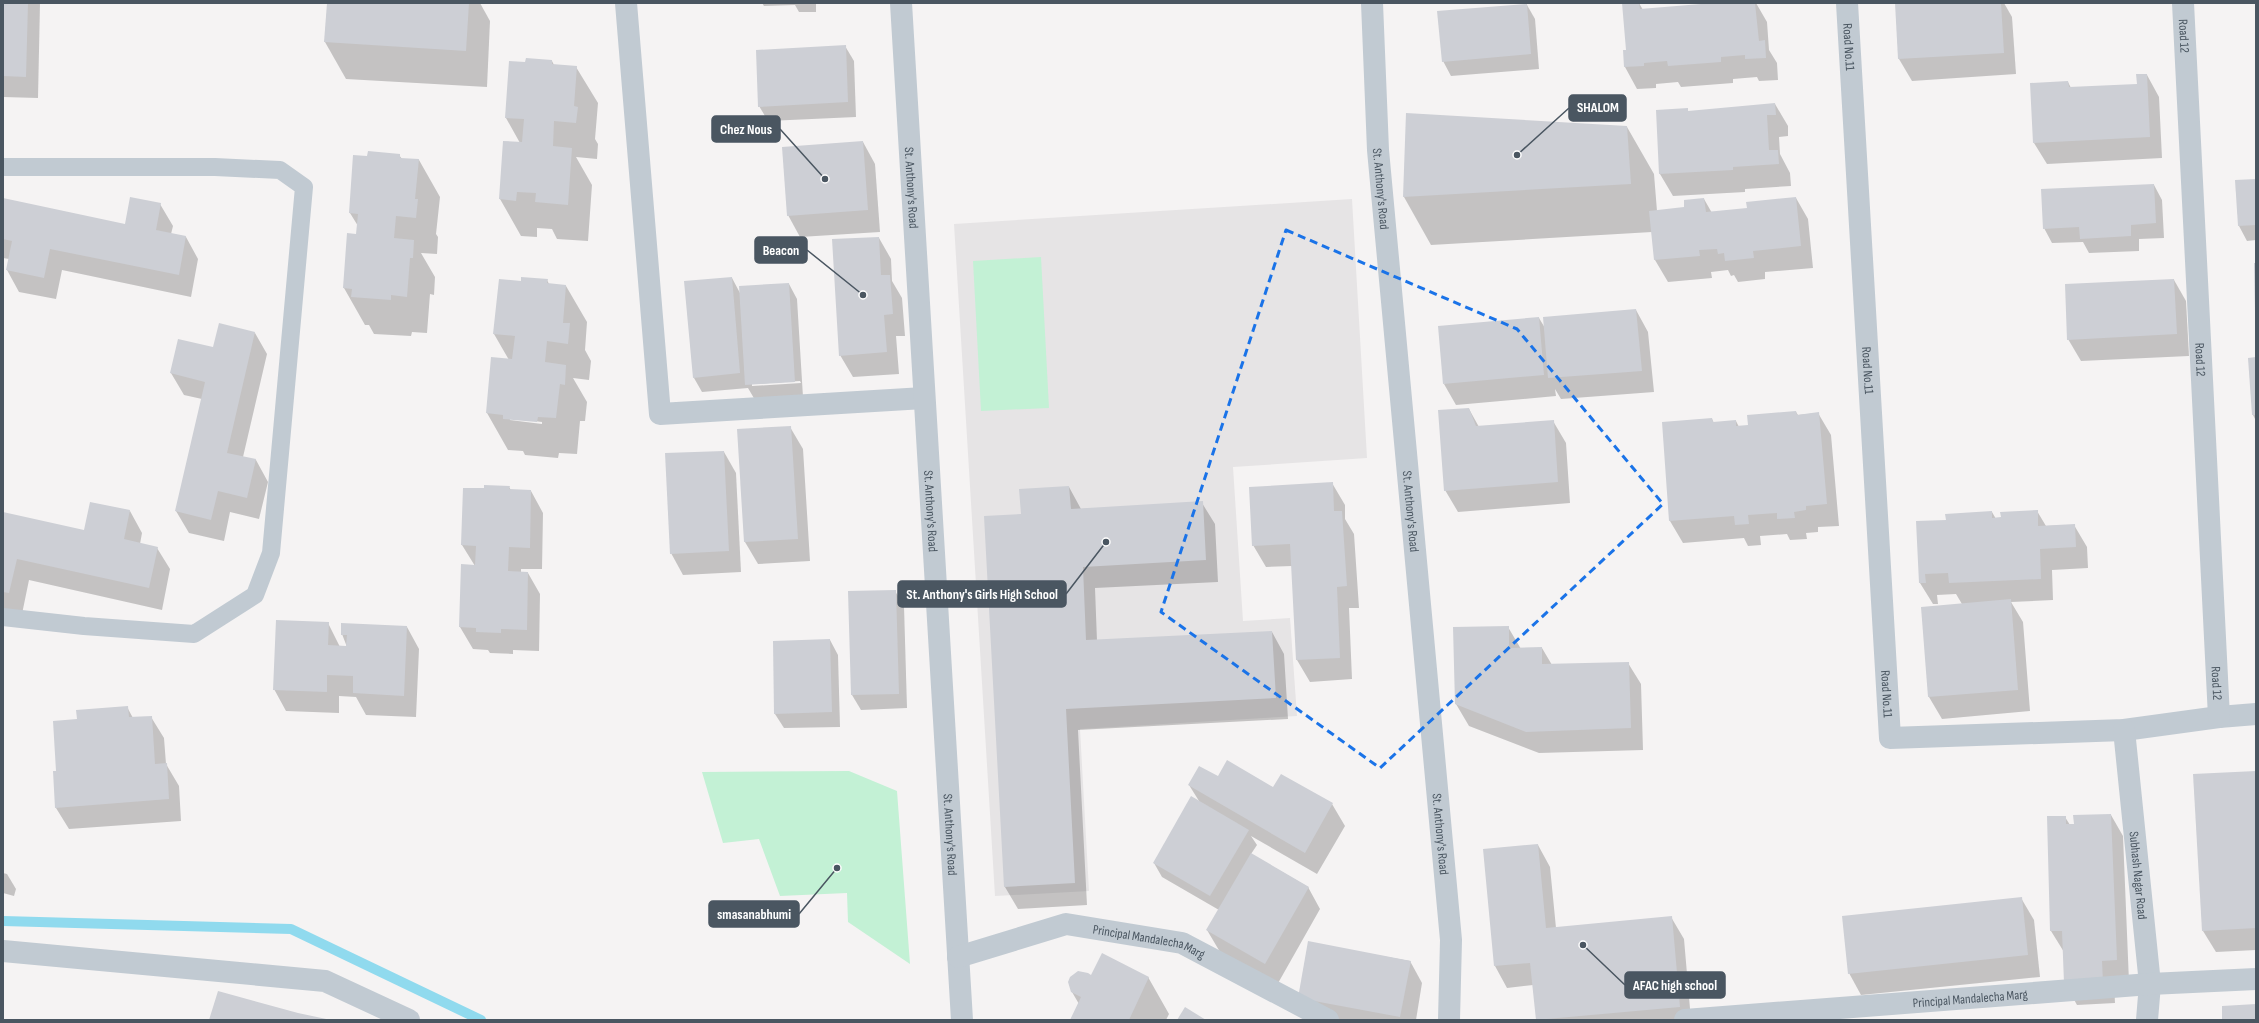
<svg xmlns="http://www.w3.org/2000/svg" width="2259" height="1023" font-family="'Sofia Sans Condensed',sans-serif">
  <style>
    .education { fill: #e6e4e5 }
    .green { fill: #c3f1d5 }
    .shadow { fill: #0003; fill-rule: evenodd }
    .lines { fill: none; stroke-linecap: round; stroke-linejoin: round }
    .stream { stroke: #90daee; stroke-width: 10 }
    .building { fill: #cdcfd5 }
    .service { stroke: #c1cad2; stroke-width: 18 }
    .minor { stroke: #c1cad2; stroke-width: 22 }
    .marked { fill: none; stroke: #1a73e8; stroke-width: 3; stroke-dasharray: 8 5; stroke-linejoin: round }
    .labels { text-anchor: middle; stroke-width: 3; stroke-linejoin: round; paint-order: stroke }
    .street-label { font-size: 13px; fill: #4a5661; stroke: #fff }
    .leader { fill: none; stroke: #4a5661; stroke-width: 1.5 }
    .callout-dot { fill: #4a5661; stroke: #fff; stroke-width: 1.5 }
    .callout { fill: #4a5661; stroke: #4a5661; stroke-width: 1.5 }
    .callout-label { font-size: 14px; text-anchor: middle; font-weight: bold; fill: #fff }
  </style>
  <rect width="100%" height="100%" fill="#f5f3f3"/>
  <!-- education -->
  <polygon class="education" points="1352,199 1367,458 1233,467 1243,621 1290,618 1297,716 1080,729 1089,891 995,896 954,224"/>
  <!-- green -->
  <g class="green">
    <polygon points="1041,257 1049,408 981,411 973,261"/>
    <polygon points="849,771 897,791 910,964 848,922 847,893 780,896 759,839 723,843 702,772"/>
  </g>
  <!-- shadow -->
  <g class="shadow">
    <polygon points="3,3 40,3 38,98 3,97"/>
    <polygon points="328,3 480,3 490,21 487,87 346,79 325,42"/>
    <polygon points="762,3 816,3 816,12 799,12 795,5 764,6"/>
    <polygon points="1628,3 1639,3 1643,10 1726,3 1756,3 1767,22 1769,50 1777,63 1778,80 1759,81 1757,77 1733,79 1733,83 1681,87 1678,82 1656,84 1656,88 1637,89 1625,67 1624,51 1627,51"/>
    <polygon points="1896,3 2004,3 2012,17 2016,74 1912,81 1899,59"/>
    <polygon points="1527,5 1535,19 1539,69 1451,76 1443,61"/>
    <polygon points="845,46 854,61 856,117 768,121 759,106"/>
    <polygon points="552,61 554,65 576,67 598,103 595,139 598,144 597,159 576,157 592,185 588,241 557,239 552,229 537,228 537,237 521,236 500,199 520,143 506,118 526,63"/>
    <polygon points="2147,75 2159,97 2162,158 2047,164 2034,143 2068,82 2071,88 2138,85"/>
    <polygon points="1775,104 1788,126 1788,136 1779,137 1780,154 1790,173 1791,186 1745,189 1745,192 1673,196 1660,174 1657,111 1687,109 1689,112"/>
    <polygon points="1407,114 1627,127 1654,174 1657,211 1685,208 1704,199 1712,213 1748,209 1796,198 1808,219 1813,268 1765,272 1765,279 1738,282 1734,275 1731,276 1728,270 1711,272 1712,278 1668,282 1655,260 1652,232 1431,245 1404,197"/>
    <polygon points="863,142 875,164 880,232 800,237 788,215"/>
    <polygon points="399,155 402,159 419,160 440,197 436,234 438,237 437,254 421,253 435,277 434,295 430,294 427,333 412,332 411,336 374,334 369,325 365,325 344,288 348,234 357,235 358,226 350,213 368,157"/>
    <polygon points="2256,180 2256,240 2247,241 2239,226"/>
    <polygon points="2154,185 2162,200 2164,238 2139,239 2139,251 2089,253 2083,242 2052,243 2044,228"/>
    <polygon points="3,199 125,225 160,204 173,226 171,234 186,237 198,259 191,297 62,270 56,299 19,292 7,270 9,259 3,258"/>
    <polygon points="879,238 891,259 892,281 902,298 905,336 896,336 899,374 853,377 840,355"/>
    <path d="M732 278 740 293 789 284 797 299 803 397 755 400 748 388 702 392 694 378ZM800 381 801 383 752 386V384Z"/>
    <path d="M547 280 549 284 566 286 587 322 585 350 591 361 589 380 573 378 587 402 585 421H580L577 454 559 453 558 458 525 455 523 451 508 450 487 413 509 360 494 334 522 282ZM510 418 542 422V424L510 420Z"/>
    <polygon points="2174,280 2186,301 2189,356 2081,361 2068,339"/>
    <polygon points="1636,310 1648,332 1654,392 1561,399 1555,389 1556,396 1456,405 1444,384 1539,318 1545,328"/>
    <polygon points="255,333 267,354 243,457 256,460 268,482 259,519 230,512 224,541 189,533 176,511 202,399 184,395 171,373 214,349"/>
    <polygon points="2256,358 2256,421 2253,415"/>
    <polygon points="1469,409 1479,427 1553,421 1566,443 1570,503 1458,512 1445,490"/>
    <polygon points="1796,412 1798,415 1818,413 1831,435 1839,526 1818,527 1818,532 1806,533 1807,539 1790,540 1787,534 1760,536 1761,545 1748,546 1744,538 1683,543 1670,521 1663,423 1712,419 1714,423 1736,421 1739,427 1749,426"/>
    <polygon points="790,427 803,449 810,561 758,564 745,542 738,430"/>
    <polygon points="724,452 736,473 741,572 683,575 671,553"/>
    <polygon points="1332,483 1345,505 1345,519 1354,534 1359,608 1349,608 1352,679 1310,682 1297,660 1292,566 1266,567 1253,545"/>
    <polygon points="509,487 511,490 531,491 543,513 542,569 521,569 521,572 528,573 540,594 539,651 513,650 513,654 490,653 488,650 473,649 460,627 462,565 475,566 462,545"/>
    <polygon points="1069,487 1081,509 1202,503 1215,524 1218,582 1095,588 1097,641 1272,632 1284,654 1288,719 1078,730 1087,905 1018,909 1005,887"/>
    <polygon points="130,511 142,533 140,544 157,548 170,569 162,610 29,580 22,614 3,611 3,513 85,532"/>
    <polygon points="2037,511 2046,526 2074,525 2087,547 2088,568 2052,570 2053,600 2011,602 2023,622 2030,711 1942,719 1929,697 1962,604 1956,594 1937,595 1938,604 1933,604 1920,583 1947,521 1992,512 1996,519"/>
    <polygon points="895,591 904,606 907,708 861,710 852,695 849,592"/>
    <polygon points="328,623 340,647 347,647 342,634 407,627 419,649 416,717 366,715 356,697 339,696 339,713 286,711 274,689"/>
    <polygon points="1508,627 1521,649 1542,648 1552,665 1628,663 1641,684 1643,750 1539,753 1469,726 1456,704"/>
    <polygon points="830,640 838,655 840,727 784,728 775,714"/>
    <polygon points="127,707 133,718 151,717 164,738 166,764 179,786 181,821 69,829 56,808 78,720"/>
    <polygon points="2256,773 2256,950 2216,952 2203,931"/>
    <polygon points="1218,778 1274,788 1332,804 1345,826 1317,874 1251,836 1257,845 1251,854 1308,887 1320,909 1277,985 1220,952 1207,930 1219,910 1162,877 1154,863 1199,801 1189,785"/>
    <polygon points="2111,815 2123,836 2129,982 2114,983 2115,1003 2077,1005 2065,983 2064,952 2051,931 2065,817 2070,825"/>
    <polygon points="1538,845 1550,867 1556,928 1671,917 1684,939 1691,1020 1537,1020 1533,985 1507,988 1495,966"/>
    <polygon points="3,873 7,874 16,889 14,896 3,893"/>
    <polygon points="2021,898 2034,920 2040,977 1861,995 1849,973"/>
    <polygon points="1309,943 1410,961 1422,983 1416,1020 1314,1020"/>
    <polygon points="1091,977 1148,977 1169,1014 1166,1020 1072,1020 1079,1004 1072,992"/>
  </g>
  <g class="lines">
    <!-- stream -->
    <polyline class="stream" points="3,921 291,929 481,1020"/>
  </g>
  <!-- building -->
  <g class="building">
    <polygon points="3,3 28,3 26,77 3,76"/>
    <polygon points="327,3 469,3 466,51 324,42"/>
    <polygon points="1622,3 1639,3 1640,9 1713,3 1755,3 1759,41 1765,40 1766,58 1745,59 1745,55 1721,57 1721,62 1668,66 1667,61 1644,63 1644,66 1624,67 1623,50 1626,50"/>
    <polygon points="1895,3 2001,3 2004,53 1898,59"/>
    <polygon points="1527,4 1531,54 1442,62 1437,11"/>
    <polygon points="846,45 848,102 758,107 756,50"/>
    <polygon points="526,58 552,60 552,64 577,66 574,106 578,107 576,123 554,121 553,146 572,148 568,205 535,202 536,193 517,192 516,201 499,199 503,141 522,142 524,119 505,118 509,61 525,62"/>
    <polygon points="2136,74 2147,74 2150,137 2033,143 2030,83 2068,81 2069,87 2137,84"/>
    <polygon points="1775,103 1776,115 1767,115 1769,150 1778,150 1779,164 1733,167 1733,170 1659,174 1656,110 1688,108 1688,111"/>
    <polygon points="1406,113 1627,126 1631,184 1403,197"/>
    <polygon points="863,141 868,210 787,216 782,147"/>
    <polygon points="368,151 400,154 400,158 419,159 415,199 418,199 416,218 396,216 394,238 414,240 413,258 410,258 407,297 391,295 391,300 351,297 352,289 343,288 347,233 356,234 358,214 349,213 353,155 367,156"/>
    <polygon points="2256,179 2256,225 2238,226 2235,180"/>
    <polygon points="2154,184 2156,223 2131,225 2131,236 2080,239 2079,227 2043,229 2041,189"/>
    <polygon points="130,197 161,203 156,230 186,236 179,275 50,249 44,278 6,270 12,241 3,239 3,198 125,224"/>
    <polygon points="1796,197 1801,246 1753,251 1754,258 1725,261 1724,253 1718,254 1717,249 1699,250 1700,256 1654,260 1649,211 1684,207 1684,200 1704,198 1706,212 1747,208 1746,202"/>
    <polygon points="879,237 881,275 890,275 893,314 884,315 887,352 839,356 832,239"/>
    <polygon points="2254,263 2256,263 2256,312 2255,312"/>
    <polygon points="521,277 548,279 547,283 566,285 563,323 570,323 568,344 547,341 545,362 566,365 565,385 560,384 556,418 538,417 537,422 503,419 503,415 486,413 491,357 512,359 515,336 493,334 499,279 521,281"/>
    <polygon points="732,277 740,373 693,378 684,281"/>
    <polygon points="2174,279 2177,334 2067,340 2065,284"/>
    <polygon points="789,283 795,382 745,385 739,286"/>
    <polygon points="1636,309 1642,371 1548,378 1543,317"/>
    <polygon points="1539,317 1544,375 1443,384 1438,326"/>
    <polygon points="219,323 255,332 227,453 256,459 247,498 218,491 211,520 175,511 205,382 170,373 178,339 213,347"/>
    <polygon points="2256,357 2256,415 2252,415 2248,358"/>
    <polygon points="1469,408 1476,426 1554,420 1558,482 1444,491 1438,410"/>
    <polygon points="1796,411 1797,415 1819,412 1827,504 1806,506 1806,510 1794,512 1795,518 1777,519 1777,513 1748,515 1749,524 1735,525 1734,516 1669,521 1662,422 1712,418 1713,422 1736,420 1736,426 1748,425 1747,415"/>
    <polygon points="791,426 798,539 744,542 737,429"/>
    <polygon points="724,451 729,551 670,554 665,453"/>
    <polygon points="1333,482 1334,511 1342,511 1347,586 1337,587 1340,658 1296,660 1290,544 1252,546 1249,487"/>
    <polygon points="484,485 510,486 509,489 531,490 530,548 509,547 508,571 528,572 527,630 501,629 501,633 476,632 476,628 459,627 461,564 475,565 476,546 461,545 463,488 484,488"/>
    <polygon points="1069,486 1071,509 1203,501 1206,560 1083,567 1086,640 1272,631 1276,698 1066,709 1075,883 1004,887 984,516 1021,514 1019,489"/>
    <polygon points="90,502 130,510 124,539 158,547 149,588 17,559 9,593 3,592 3,512 84,530"/>
    <polygon points="2038,510 2038,526 2075,524 2076,547 2040,549 2041,579 1949,583 1948,573 1925,574 1926,583 1919,583 1916,521 1946,520 1945,514 1992,511 1992,518 2001,517 2000,512"/>
    <polygon points="896,590 899,694 851,695 848,591"/>
    <polygon points="2011,599 2018,690 1928,697 1921,607"/>
    <polygon points="276,620 329,622 328,645 346,646 347,635 341,635 341,623 407,626 404,696 353,693 353,676 327,675 327,692 273,690"/>
    <polygon points="1509,626 1509,648 1542,647 1542,664 1629,662 1631,728 1526,732 1455,704 1453,627"/>
    <polygon points="830,639 832,712 774,714 773,641"/>
    <polygon points="128,706 129,717 152,716 155,764 167,763 169,799 55,808 53,771 56,771 53,721 77,719 76,710"/>
    <polygon points="1227,760 1273,787 1281,774 1333,803 1305,853 1188,785 1199,766 1218,776"/>
    <polygon points="2256,771 2256,928 2202,931 2193,774"/>
    <polygon points="1191,796 1249,830 1210,896 1153,863"/>
    <polygon points="2111,814 2117,960 2102,961 2103,982 2064,983 2062,931 2050,931 2047,816 2066,816 2066,824 2074,824 2073,815"/>
    <polygon points="1538,844 1546,928 1672,916 1680,1007 1536,1020 1530,963 1494,966 1483,849"/>
    <polygon points="1251,853 1309,887 1265,964 1206,930"/>
    <polygon points="2022,897 2028,955 1848,974 1842,916"/>
    <polygon points="1308,941 1411,961 1400,1017 1298,998"/>
    <polygon points="1102,953 1149,977 1129,1020 1070,1020 1081,997 1071,992 1068,982 1070,977 1078,971 1088,973 1091,975"/>
    <polygon points="218,991 298,1013 331,1020 209,1020"/>
    <polygon points="2256,1004 2256,1020 2222,1020 2222,1006"/>
    <polygon points="1185,1007 1206,1020 1177,1020"/>
  </g>
  <g class="lines">
    <!-- service -->
    <polyline class="service" points="3,167 215,167 280,170 304,187 271,553 255,595 194,634 84,626 3,617"/>
    <!-- minor -->
    <g class="minor">
      <polyline points="626,3 660,414 924,398"/>
      <path id="s1" d="M901 3 962 1020"/>
      <path id="s2" d="M1372 3 1378 150 1451 940 1449 1020"/>
      <path id="s3" d="M1847 3 1890 738 2124 730 2219 717 2256 714"/>
      <path id="s4" d="M2183 3 2219 717"/>
      <path id="s5" d="M2124 730 2150 984 2147 1020"/>
      <polyline points="3,951 325,981 409,1020"/>
      <path id="s6" d="M958 957 1066 924 1182 943 1328 1020"/>
      <path id="s7" d="M1685 1020 2150 984 2256 979"/>
    </g>
  </g>
  <!-- marked area -->
  <path class="marked" d="M1286 230 1517 329 1663 504 1380 768 1161 612Z"/>
  <g class="labels">
    <!-- street labels -->
    <g class="street-label">
      <text dy="5" stroke="none"><textPath href="#s4" startOffset="33">Road 12</textPath></text>
      <text dy="5" stroke="none"><textPath href="#s3" startOffset="44">Road No.11</textPath></text>
      <text dy="5" stroke="none"><textPath href="#s1" startOffset="185">St. Anthony's Road</textPath></text>
      <text dy="5" stroke="none"><textPath href="#s2" startOffset="186">St. Anthony's Road</textPath></text>
      <text dy="5" stroke="none"><textPath href="#s4" startOffset="357">Road 12</textPath></text>
      <text dy="5" stroke="none"><textPath href="#s3" startOffset="368">Road No.11</textPath></text>
      <text dy="5" stroke="none"><textPath href="#s1" startOffset="509">St. Anthony's Road</textPath></text>
      <text dy="5" stroke="none"><textPath href="#s2" startOffset="510">St. Anthony's Road</textPath></text>
      <text dy="5" stroke="none"><textPath href="#s4" startOffset="681">Road 12</textPath></text>
      <text dy="5" stroke="none"><textPath href="#s3" startOffset="692">Road No.11</textPath></text>
      <text dy="5" stroke="none"><textPath href="#s2" startOffset="834">St. Anthony's Road</textPath></text>
      <text dy="5" stroke="none"><textPath href="#s1" startOffset="833">St. Anthony's Road</textPath></text>
      <text dy="5" stroke="none"><textPath href="#s5" startOffset="146">Subhash Nagar Road</textPath></text>
      <text dy="5" stroke="none"><textPath href="#s6" startOffset="198">Principal Mandalecha Marg</textPath></text>
      <text dy="5" stroke="none"><textPath href="#s7" startOffset="286">Principal Mandalecha Marg</textPath></text>
    </g>
  </g>
  <!-- callouts -->
  <path class="leader" d="M1517 155L1569 108M825 179L780 129M863 295L807 250M1106 542L1066 594M837 868L799 914M1583 945L1625 985"/>
  <g class="callout-dot">
    <circle cx="1517" cy="155" r="4"/>
    <circle cx="825" cy="179" r="4"/>
    <circle cx="863" cy="295" r="4"/>
    <circle cx="1106" cy="542" r="4"/>
    <circle cx="837" cy="868" r="4"/>
    <circle cx="1583" cy="945" r="4"/>
  </g>
  <g class="callout">
    <rect x="1569" y="95" width="57" height="26" rx="4"/>
    <rect x="712" y="116" width="68" height="26" rx="4"/>
    <rect x="755" y="237" width="52" height="26" rx="4"/>
    <rect x="898" y="581" width="168" height="26" rx="4"/>
    <rect x="709" y="901" width="90" height="26" rx="4"/>
    <rect x="1625" y="972" width="100" height="26" rx="4"/>
  </g>
  <g class="callout-label">
    <text x="1598" y="112">SHALOM</text>
    <text x="746" y="134">Chez Nous</text>
    <text x="781" y="255">Beacon</text>
    <text x="982" y="599">St. Anthony's Girls High School</text>
    <text x="754" y="919">smasanabhumi</text>
    <text x="1675" y="990">AFAC high school</text>
  </g>
  <!-- border -->
  <rect width="2259" height="1023" fill="none" stroke="#4a5661" stroke-width="8"/>
</svg>
